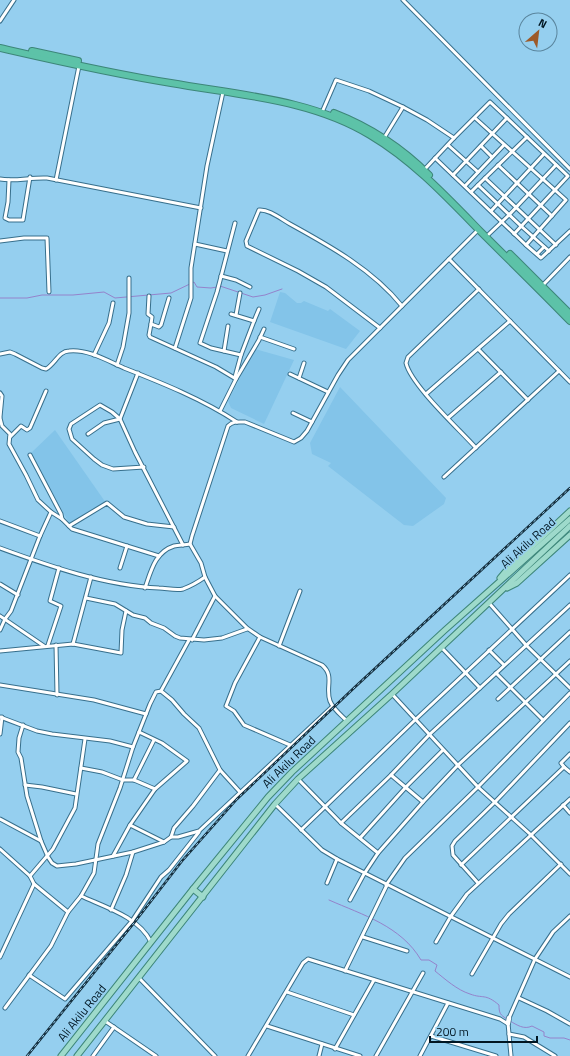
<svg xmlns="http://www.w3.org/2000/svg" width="570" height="1056" font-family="'Titillium Web',sans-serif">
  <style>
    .built { fill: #83c4e9 }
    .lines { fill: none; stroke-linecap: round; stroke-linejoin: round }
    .stream { stroke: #9483cb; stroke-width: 1 }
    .street-casing { stroke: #376f8c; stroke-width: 5 }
    .secondary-casing { stroke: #376f8c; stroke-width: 6 }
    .primary-casing { stroke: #3d8679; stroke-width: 7 }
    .highway-casing { stroke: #3d8679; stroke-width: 8 }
    .street { stroke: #fff; stroke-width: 3 }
    .secondary { stroke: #fff; stroke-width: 4.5 }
    .primary { stroke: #9edacb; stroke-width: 5 }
    .highway { stroke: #5dc2a8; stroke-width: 6 }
    .rail-casing { stroke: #16303f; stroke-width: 2.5 }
    .rail { stroke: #95cfef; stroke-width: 1; stroke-dasharray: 3; stroke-linecap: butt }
    .labels { text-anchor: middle; stroke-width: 3; stroke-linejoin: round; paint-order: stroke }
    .street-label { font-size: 12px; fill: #011622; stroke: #95cfef }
  </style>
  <rect width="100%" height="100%" fill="#95cfef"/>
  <!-- built -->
  <g class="built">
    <polygon points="280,292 285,293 297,303 301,303 304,301 328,311 330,309 360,331 346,349 270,322"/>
    <polygon points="255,349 294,360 264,424 231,408 228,401"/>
    <polygon points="340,387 446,498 444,504 413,526 404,525 328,466 331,463 312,454 310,443"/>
    <polygon points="55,430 106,503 69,523 31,453"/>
  </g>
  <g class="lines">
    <!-- stream -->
    <g class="stream">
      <polyline points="220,286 253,297 265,295 282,289"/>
      <polyline points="0,298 27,298 42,295 73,295 104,292 115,298 171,293 194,282 197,287 211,288 217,287"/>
      <path d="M329 900C363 915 401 926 421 960H429L437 965 435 971C445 979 457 990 470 994 483 999 485 993 499 1005 499 1013 500 1015 507 1019"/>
      <path d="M510 1021C517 1025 524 1030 532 1026L544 1032V1036L550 1038H564L570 1040"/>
    </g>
    <defs>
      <g id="street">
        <polyline points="403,0 570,169"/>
        <polyline points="0,21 14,0"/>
        <polyline points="323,110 336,80 369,91 403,107 427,120 454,138 424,170"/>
        <polyline points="475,118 566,200 526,245"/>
        <polyline points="384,138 403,107"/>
        <polyline points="454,138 490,102 507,118"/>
        <polyline points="448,145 478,172"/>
        <polyline points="481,146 492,157"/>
        <polyline points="435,158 526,245 541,258 570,231"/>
        <polyline points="498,165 552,216"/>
        <polyline points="453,175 507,118 568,176 514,234"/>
        <polyline points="485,178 556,245"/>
        <path d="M0 179C13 182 32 177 47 178L201 208"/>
        <polyline points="9,180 8,202 5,218 9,220 23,220 30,177"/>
        <polyline points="56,180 79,66"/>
        <polyline points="478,185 527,137"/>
        <polyline points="465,186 504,145"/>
        <polyline points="471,192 478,185 521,226 549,251"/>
        <polyline points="491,211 544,154"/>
        <polyline points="235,223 217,292 200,343 211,348 241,355"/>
        <polyline points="489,234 509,215 556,165"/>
        <polyline points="0,241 24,238 47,238 49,292"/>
        <polyline points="195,244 227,251"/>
        <polyline points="537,254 544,247"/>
        <polyline points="449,259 570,382"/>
        <polyline points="221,276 236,280 250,287"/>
        <polyline points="542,286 570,257"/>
        <polyline points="149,296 148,314 152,317 151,324"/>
        <polyline points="169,298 161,325 159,327 151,324 149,335 150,337 216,367 236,379"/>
        <polyline points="231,314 254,321 241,355 235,377"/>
        <polyline points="236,315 240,293"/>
        <polyline points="254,321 259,309"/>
        <path d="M380 328 326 287 298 271 247 246 246 241 259 210C269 209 281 219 290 224 330 246 373 270 402 306"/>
        <polyline points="260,337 294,349"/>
        <polyline points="175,348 191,298 191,268 207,166 223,92"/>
        <polyline points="478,349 528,400"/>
        <polyline points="224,351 228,326"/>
        <path d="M0 354 10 352 15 354 42 368 46 369C55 364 59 351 69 351 88 349 108 361 124 368 162 383 202 399 237 422"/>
        <polyline points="94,355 109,323 113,303"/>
        <polyline points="117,365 123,347 129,313 129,278"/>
        <polyline points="290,374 328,392"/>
        <polyline points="299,378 304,363"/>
        <polyline points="0,393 2,396 0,417"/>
        <polyline points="426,394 510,321"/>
        <polyline points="220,411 236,379 259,340 264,329"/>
        <polyline points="293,413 312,422"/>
        <polyline points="0,418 2,426 10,434 9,444 26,475 38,500 51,512 62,519"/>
        <polyline points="448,418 501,372"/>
        <polyline points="88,434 104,423 120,419 138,373"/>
        <polyline points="10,437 21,426 27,430 30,428 46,391"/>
        <path d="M476 448C459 429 411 385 406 363L408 357 479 289"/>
        <polyline points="30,455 61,514 62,519 72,529 159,556"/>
        <polyline points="144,467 113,469 102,465 94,459 72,439 69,429 71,424 100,405 112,412 120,419 135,452 183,545"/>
        <polyline points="444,477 559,371"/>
        <polyline points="0,521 40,536"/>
        <polyline points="69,526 107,503 124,517 147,524 174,527"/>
        <path d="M0 548C49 566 106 586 159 588 166 588 176 591 183 589 191 586 198 582 205 577"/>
        <polyline points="120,568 127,546"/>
        <polyline points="0,584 18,595"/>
        <path d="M145 588C151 571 155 552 174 546 179 545 185 545 190 544"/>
        <polyline points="86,598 115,604 133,615 145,618 151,623 164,628 175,636 180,638 204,640 222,638 247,629"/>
        <polyline points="489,603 526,645 570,688"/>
        <polyline points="0,616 44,646"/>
        <polyline points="0,630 5,619 11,611 40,536 51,512"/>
        <polyline points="260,637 235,683 226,706 234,711 244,725 290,745"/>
        <polyline points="192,640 215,596"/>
        <polyline points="73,644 91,577"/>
        <polyline points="48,645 61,606 50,601 59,568"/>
        <polyline points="56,645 57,695"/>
        <polyline points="279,646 300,591"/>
        <polyline points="441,647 480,688"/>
        <polyline points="489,650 504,665"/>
        <polyline points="0,651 73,644 121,653 122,630 126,611"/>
        <polyline points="496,673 543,720"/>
        <polyline points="0,685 94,700 146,714"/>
        <polyline points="161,691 172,700 184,714 199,728 220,770 240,792"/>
        <polyline points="392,694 478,787 530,834 570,874"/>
        <polyline points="498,699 570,632"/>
        <polyline points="0,717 37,731 52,734 110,741 133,747"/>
        <path d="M347 721C341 715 333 709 330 701 325 687 335 676 322 665L260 637 247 628 215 596 205 577 201 563 190 544 192 536 228 426C233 421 238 422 245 422L294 442 301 438 307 431 338 375 348 360 478 230"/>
        <polyline points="23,725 19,738 18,752 21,758 27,796 41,841 48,857 52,863 57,866 76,864 133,852 164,842 171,837 178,837 199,831 333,706"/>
        <polyline points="0,734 2,717"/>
        <polyline points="564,767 561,763 570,754"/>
        <polyline points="81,768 102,772 123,780 134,780 155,789"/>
        <polyline points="391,775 423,802"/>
        <polyline points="298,779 341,823 378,853"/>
        <polyline points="134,780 154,740"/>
        <polyline points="25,785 42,787 76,794"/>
        <polyline points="275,804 322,850 337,859 570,977"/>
        <polyline points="563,805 570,813"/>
        <polyline points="0,819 41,841"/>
        <polyline points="341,823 391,775 429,735 570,605"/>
        <polyline points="130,825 164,842"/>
        <polyline points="301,830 415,720 570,575"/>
        <polyline points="171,837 174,828 193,806 220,770"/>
        <polyline points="360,838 406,787 443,750"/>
        <polyline points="0,849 30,876 34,884 68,912"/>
        <polyline points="113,856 130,825 155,789 187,761 162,743 139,732"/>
        <polyline points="461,865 564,767 570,772"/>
        <polyline points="30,876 53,849 75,808 85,739"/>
        <polyline points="327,883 337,859"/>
        <polyline points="478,883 453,855 452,846 455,841 495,802 570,723"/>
        <polyline points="386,885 405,858 478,787 570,693"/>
        <path d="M81 896C105 907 139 917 151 942"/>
        <polyline points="350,900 364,874 378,853 423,802 458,765 570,661"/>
        <polyline points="111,910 126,875 133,852"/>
        <polyline points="363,937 407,951"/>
        <polyline points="436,942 451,916 467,894 570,799"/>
        <polyline points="0,957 34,884"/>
        <polyline points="345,971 387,885"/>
        <polyline points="472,974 501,924 509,914 561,864"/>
        <polyline points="29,975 65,999 132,921 161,877 169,870 199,832"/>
        <polyline points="139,978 215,1056"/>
        <polyline points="287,992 354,1015"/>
        <polyline points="519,998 547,1011 570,1024"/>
        <polyline points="5,1008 51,946 68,912 81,896 94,873 98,844 120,788 133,747 150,704 156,692 161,691 189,640"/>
        <polyline points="509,1018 535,959 553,932 570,916"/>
        <polyline points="105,1021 156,1056"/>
        <polyline points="508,1023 511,1056"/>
        <polyline points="267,1026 360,1056"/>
        <polyline points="509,1034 524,1037 555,1056"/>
        <polyline points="431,1036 496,1056"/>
        <polyline points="335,1049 374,980"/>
        <polyline points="93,1056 114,1027"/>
        <polyline points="248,1056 303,963 308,959 500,1019 508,1024"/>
        <polyline points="319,1056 322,1044"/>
        <polyline points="376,1056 423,973"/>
        <polyline points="420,1056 448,1003"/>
      </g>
      <polyline id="secondary" points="508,1023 509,1018"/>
      <g id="primary">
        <polyline points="500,578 505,572 570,511"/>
        <polyline points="507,588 517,583 570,535"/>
        <polyline points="193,889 203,897"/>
        <polyline points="61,1056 193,889 268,797 292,772 445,630 570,519"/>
        <polyline points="77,1056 275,804 298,779 392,694 570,526"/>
      </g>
      <g id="highway">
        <path d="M0 48C57 61 113 74 171 83 238 95 311 99 370 135 412 160 445 195 479 230 509 260 540 290 570 321"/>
        <polyline points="32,51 78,61"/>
        <path d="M334 113C370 127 401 147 429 175"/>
        <polyline points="510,254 570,314"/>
      </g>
    </defs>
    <!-- street casing -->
    <use href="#street" class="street-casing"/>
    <!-- secondary casing -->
    <use href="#secondary" class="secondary-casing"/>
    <!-- primary casing -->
    <use href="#primary" class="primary-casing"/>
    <!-- highway casing -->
    <use href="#highway" class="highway-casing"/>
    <!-- street -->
    <use href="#street" class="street"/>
    <!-- secondary -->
    <use href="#secondary" class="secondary"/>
    <!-- primary -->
    <use href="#primary" class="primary"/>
    <!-- highway -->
    <use href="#highway" class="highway"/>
    <defs>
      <polyline id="rail" points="27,1056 134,923 182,861 237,799 355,687 570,488"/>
    </defs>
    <!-- rail casing -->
    <use href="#rail" class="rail-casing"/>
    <!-- rail -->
    <use href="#rail" class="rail"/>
  </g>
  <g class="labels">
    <!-- street labels -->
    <g class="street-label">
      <text transform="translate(528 543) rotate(-42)" y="4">Ali Akilu Road</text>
      <text transform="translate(289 762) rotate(-44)" y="4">Ali Akilu Road</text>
      <text transform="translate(82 1013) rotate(-51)" y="4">Ali Akilu Road</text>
    </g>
  </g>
  <!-- north arrow -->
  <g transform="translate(538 32) rotate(28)"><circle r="19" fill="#95cfef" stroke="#5a859d"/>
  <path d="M0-3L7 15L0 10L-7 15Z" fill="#9d5a29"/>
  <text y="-6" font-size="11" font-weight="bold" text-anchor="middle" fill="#011622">N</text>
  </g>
  <!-- scale -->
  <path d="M430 1036v6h107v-6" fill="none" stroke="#011622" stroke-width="2"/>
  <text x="436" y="1036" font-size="12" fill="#011622" stroke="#95cfef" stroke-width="3" paint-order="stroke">200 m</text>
</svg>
